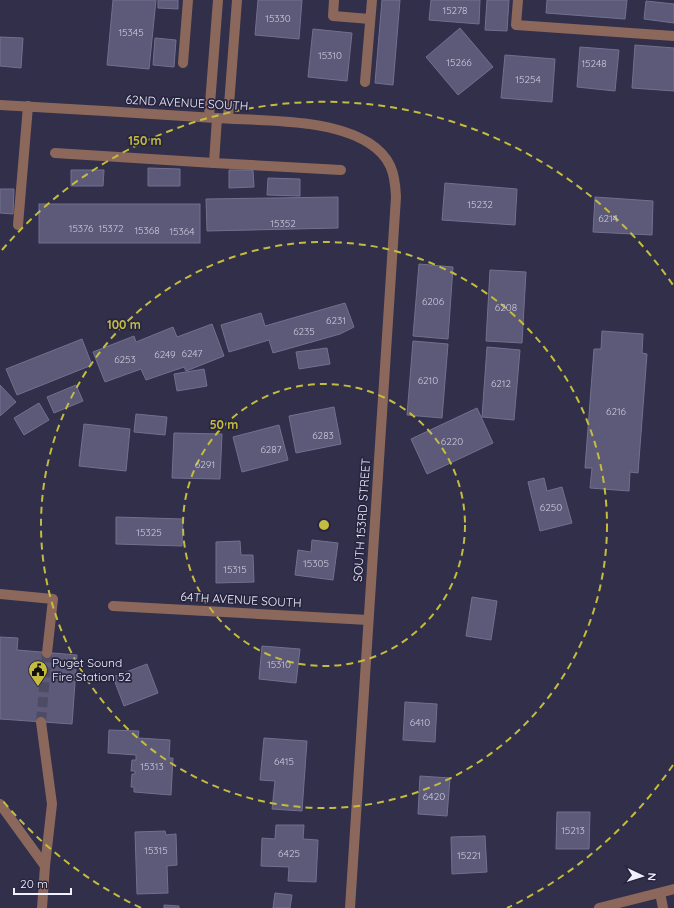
<svg xmlns="http://www.w3.org/2000/svg" width="674" height="908" font-family="Quicksand,sans-serif">
  <style>
    .building { fill: #5c5a78; stroke: #72708f }
    .lines { fill: none; stroke-linecap: round; stroke-linejoin: round }
    .minor-tunnel { stroke: #4e4c65; stroke-width: 10; stroke-dasharray: 10 5; stroke-linecap: butt }
    .minor { stroke: #8c685c; stroke-width: 10 }
    .ring { fill: none; stroke: #c4bc3e; stroke-width: 2; stroke-dasharray: 7 5 }
    .labels { text-anchor: middle; stroke-width: 3.5; stroke-linejoin: round; paint-order: stroke }
    .number-label { font-size: 10px; fill: #cccadd }
    .street-label { font-size: 12px; fill: #f1f0ff; stroke: #282540 }
    .poi-label { font-size: 12px; fill: #f1f0ff; stroke: #282540; text-anchor: start }
    .centre { fill: #c4bc3e; stroke: #282540; stroke-width: 2 }
    .ring-label { font-size: 12px; text-anchor: middle; font-weight: bold; fill: #c4bc3e; stroke: #282540; stroke-width: 3.5; stroke-linejoin: round; paint-order: stroke }
  </style>
  <rect width="100%" height="100%" fill="#312f4a"/>
  <!-- building -->
  <g class="building">
    <polygon points="113,0 156,0 149,69 107,65"/>
    <polygon points="158,0 178,0 178,9 158,8"/>
    <polygon points="258,0 302,0 299,39 255,35"/>
    <polygon points="382,0 400,0 393,85 375,83"/>
    <polygon points="431,0 480,0 479,24 429,20"/>
    <polygon points="487,0 509,0 507,31 485,30"/>
    <polygon points="547,0 627,0 625,19 546,13"/>
    <polygon points="646,1 674,4 674,23 644,19"/>
    <polygon points="460,28 493,67 458,95 426,57"/>
    <polygon points="313,29 352,33 347,81 308,77"/>
    <polygon points="0,37 23,38 21,68 0,66"/>
    <polygon points="155,38 176,40 174,67 153,65"/>
    <polygon points="635,45 674,48 674,91 632,88"/>
    <polygon points="580,47 619,50 615,91 577,87"/>
    <polygon points="505,55 555,59 552,102 501,98"/>
    <polygon points="148,168 180,169 180,186 148,186"/>
    <polygon points="71,170 104,170 103,186 71,186"/>
    <polygon points="229,170 253,170 254,187 229,188"/>
    <polygon points="268,178 300,179 300,196 267,195"/>
    <polygon points="445,183 517,189 515,225 442,220"/>
    <polygon points="0,189 14,189 13,214 0,213"/>
    <polygon points="338,197 338,228 207,231 206,199"/>
    <polygon points="595,197 653,201 652,235 593,232"/>
    <rect x="39" y="204" width="161" height="39"/>
    <polygon points="419,264 453,267 448,339 413,336"/>
    <polygon points="490,270 526,272 522,343 486,341"/>
    <polygon points="345,303 354,327 340,334 273,353 269,340 229,352 221,325 261,313 265,326"/>
    <polygon points="212,324 224,356 186,371 184,367 146,380 141,369 105,382 93,352 134,336 136,342 173,327 177,337"/>
    <polygon points="602,331 643,334 642,353 647,354 638,473 630,472 629,491 590,488 592,468 585,468 594,349 601,349"/>
    <polygon points="82,339 92,365 17,395 6,369"/>
    <polygon points="413,341 448,344 442,418 407,415"/>
    <polygon points="487,347 520,350 514,420 482,417"/>
    <polygon points="327,348 330,364 299,369 296,352"/>
    <polygon points="204,369 207,386 177,391 174,374"/>
    <polygon points="0,385 16,402 0,416"/>
    <polygon points="76,385 83,401 54,413 47,397"/>
    <polygon points="39,403 49,420 24,435 14,418"/>
    <polygon points="334,407 341,444 296,453 289,416"/>
    <polygon points="477,408 493,443 427,474 411,439"/>
    <polygon points="136,414 167,417 165,435 134,432"/>
    <polygon points="84,424 130,429 126,471 79,466"/>
    <polygon points="279,425 288,460 242,472 233,437"/>
    <polygon points="174,433 222,434 220,479 172,478"/>
    <polygon points="544,478 547,491 562,487 572,523 540,531 528,482"/>
    <polygon points="116,517 183,519 182,546 116,544"/>
    <polygon points="312,540 338,543 333,580 295,575 298,550 311,552"/>
    <polygon points="240,541 241,555 253,555 254,582 216,583 216,542"/>
    <polygon points="472,597 497,601 491,640 466,636"/>
    <polygon points="0,637 18,638 17,650 77,655 72,724 0,719"/>
    <polygon points="262,646 300,649 296,683 259,679"/>
    <polygon points="147,664 158,693 124,706 113,677"/>
    <polygon points="405,702 437,704 435,742 403,740"/>
    <polygon points="109,730 139,731 138,738 170,740 169,758 173,758 171,795 134,792 134,787 131,787 132,774 135,774 135,771 131,771 132,760 136,760 136,755 108,753"/>
    <polygon points="264,738 307,741 302,811 272,809 275,781 260,780"/>
    <polygon points="420,776 450,778 447,816 418,814"/>
    <polygon points="557,812 590,812 589,849 556,849"/>
    <polygon points="276,825 304,825 303,839 318,840 316,882 288,881 289,867 261,866 262,838 275,839"/>
    <polygon points="165,831 166,835 176,834 177,865 167,866 168,893 137,894 135,832"/>
    <polygon points="485,836 487,872 452,874 451,837"/>
    <polygon points="275,893 292,895 290,908 273,908"/>
    <polygon points="164,905 179,906 179,908 164,908"/>
  </g>
  <g class="lines">
    <!-- minor-tunnel -->
    <polyline class="minor-tunnel" points="41,722 47,653"/>
    <!-- minor -->
    <g class="minor">
      <polyline points="334,0 333,16 370,19"/>
      <polyline points="518,0 516,25 674,36"/>
      <polyline points="183,63 188,0"/>
      <polyline points="365,82 372,0"/>
      <path d="M0 105C72 109 143 113 215 118 262 121 329 118 369 143 391 157 395 173 396 197L350 908"/>
      <polyline points="209,117 218,0"/>
      <polyline points="217,118 214,163 341,170"/>
      <polyline points="228,118 237,0"/>
      <polyline points="55,153 214,163"/>
      <polyline points="18,225 28,106"/>
      <polyline points="0,594 53,599 47,653"/>
      <polyline points="113,606 368,620"/>
      <polyline points="41,722 52,804 45,866"/>
      <polyline points="0,804 45,866 42,908"/>
      <polyline points="660,893 663,908"/>
      <polyline points="599,908 674,889"/>
    </g>
  </g>
  <!-- distance rings -->
  <g class="ring">
    <circle cx="324" cy="525" r="141"/>
    <circle cx="324" cy="525" r="283"/>
    <path d="M673 765A424 424 0 0 1 507 908M141 908A424 424 0 0 1 2 800M2 250A424 424 0 0 1 673 285"/>
  </g>
  <!-- icons -->
  <defs>
    <symbol id="civic-pin" viewBox="-11 -11 22 30"><path d="M0 17L-7.5 6A9.5 9.5 0 1 1 7.5 6Z" fill="#c4bc3e" stroke="#282540"/><path d="M-.6-6.5H3V-4.5H.6V-3L4-1V1h2V6H-6V1h2V-1L-.6-3ZM-1.2 2.5V6h2.4V2.5Z" fill="#111"/></symbol>
  </defs>
  <g fill-rule="evenodd">
    <use href="#civic-pin" x="27" y="659" width="22" height="30"/>
  </g>
  <g class="labels">
    <!-- number labels -->
    <g class="number-label">
      <text x="455" y="14">15278</text>
      <text x="278" y="22">15330</text>
      <text x="131" y="36">15345</text>
      <text x="330" y="59">15310</text>
      <text x="459" y="66">15266</text>
      <text x="594" y="67">15248</text>
      <text x="528" y="83">15254</text>
      <text x="480" y="208">15232</text>
      <text x="608" y="222">6214</text>
      <text x="283" y="227">15352</text>
      <text x="81" y="232">15376</text>
      <text x="111" y="232">15372</text>
      <text x="147" y="234">15368</text>
      <text x="182" y="235">15364</text>
      <text x="433" y="305">6206</text>
      <text x="506" y="311">6208</text>
      <text x="336" y="324">6231</text>
      <text x="304" y="335">6235</text>
      <text x="192" y="357">6247</text>
      <text x="165" y="358">6249</text>
      <text x="125" y="363">6253</text>
      <text x="428" y="384">6210</text>
      <text x="501" y="387">6212</text>
      <text x="616" y="415">6216</text>
      <text x="323" y="439">6283</text>
      <text x="452" y="445">6220</text>
      <text x="271" y="453">6287</text>
      <text x="205" y="468">6291</text>
      <text x="551" y="511">6250</text>
      <text x="149" y="536">15325</text>
      <text x="316" y="567">15305</text>
      <text x="235" y="573">15315</text>
      <text x="279" y="668">15310</text>
      <text x="420" y="726">6410</text>
      <text x="284" y="765">6415</text>
      <text x="152" y="770">15313</text>
      <text x="434" y="800">6420</text>
      <text x="573" y="834">15213</text>
      <text x="156" y="854">15315</text>
      <text x="289" y="857">6425</text>
      <text x="469" y="859">15221</text>
    </g>
    <!-- street labels -->
    <g class="street-label">
      <text transform="translate(187 103) rotate(3)" y="4">62ND AVENUE SOUTH</text>
      <text transform="translate(362 520) rotate(-86)" y="4">SOUTH 153RD STREET</text>
      <text transform="translate(241 600) rotate(3)" y="4">64TH AVENUE SOUTH</text>
    </g>
    <!-- poi labels -->
    <g class="poi-label">
      <text x="52" y="667">Puget Sound<tspan x="52" dy="14">Fire Station 52</tspan></text>
    </g>
  </g>
  <circle cx="324" cy="525" r="6" class="centre"/>
  <g class="ring-label">
    <text x="145" y="145">150 m</text>
    <text x="124" y="329">100 m</text>
    <text x="224" y="429">50 m</text>
  </g>
  <!-- north arrow -->
  <g transform="translate(642 876) rotate(94)" stroke="#282540" stroke-width="3" paint-order="stroke">
  <path d="M0-3L7 15L0 10L-7 15Z" fill="#f1f0ff"/>
  <text y="-6" font-size="11" font-weight="bold" text-anchor="middle" fill="#f1f0ff">N</text>
  </g>
  <!-- scale -->
  <path d="M14 888v6h57v-6" fill="none" stroke="#f1f0ff" stroke-width="2"/>
  <text x="20" y="888" font-size="12" fill="#f1f0ff" stroke="#282540" stroke-width="3" paint-order="stroke">20 m</text>
</svg>
